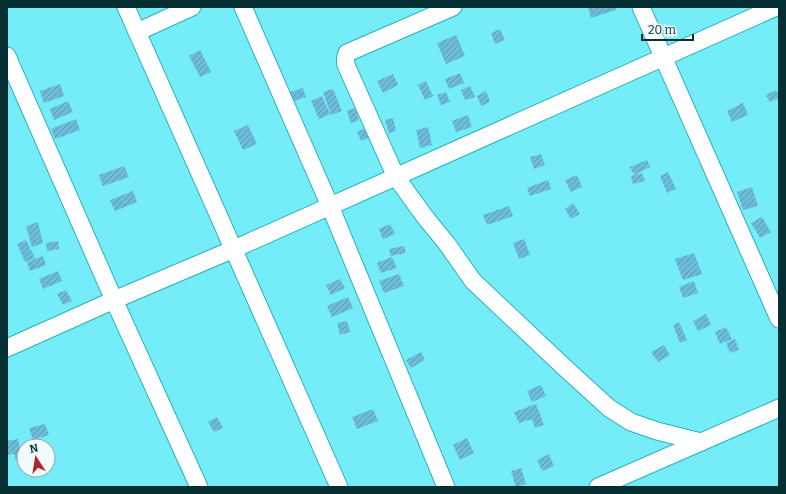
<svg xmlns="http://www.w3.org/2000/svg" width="786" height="494" font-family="Bitter,serif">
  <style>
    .building { fill: url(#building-hatch) }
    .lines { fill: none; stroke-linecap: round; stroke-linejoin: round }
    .minor-casing { stroke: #29afbb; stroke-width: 19 }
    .minor { stroke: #fff; stroke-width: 17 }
  </style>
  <defs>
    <pattern id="building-hatch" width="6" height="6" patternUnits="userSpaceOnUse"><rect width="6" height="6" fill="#6dbcd9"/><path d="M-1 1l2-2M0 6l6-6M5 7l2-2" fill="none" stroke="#5899b1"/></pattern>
  </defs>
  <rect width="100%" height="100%" fill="#74edf9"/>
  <!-- building -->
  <g class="building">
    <polygon points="588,7 615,7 616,10 591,18"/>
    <polygon points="500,29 505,40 495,44 491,33"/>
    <polygon points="456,35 465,56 446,64 437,43"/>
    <polygon points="200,50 211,72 200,77 189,56"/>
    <polygon points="460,73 464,83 449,89 445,79"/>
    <polygon points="393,74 398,85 383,93 377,81"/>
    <polygon points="426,81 433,96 425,100 418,85"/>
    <polygon points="60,84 64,96 44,103 40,91"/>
    <polygon points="470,86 475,97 465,100 461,90"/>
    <polygon points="303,88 306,97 291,102 287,93"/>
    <polygon points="333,89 342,111 331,115 323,92"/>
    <polygon points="776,90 779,95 779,98 770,102 766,95"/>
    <polygon points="486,91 490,102 481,106 477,96"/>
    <polygon points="446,92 450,102 441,105 437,95"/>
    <polygon points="322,96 330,114 319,119 311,101"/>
    <polygon points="68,101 73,112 54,120 50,109"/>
    <polygon points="743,103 748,115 732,122 727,111"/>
    <polygon points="355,108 359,120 351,123 347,111"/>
    <polygon points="468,115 472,127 456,132 452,121"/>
    <polygon points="393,118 396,131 389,133 385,120"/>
    <polygon points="76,119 80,130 55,139 51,129"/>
    <polygon points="248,125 257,144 243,150 234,131"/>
    <polygon points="368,127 372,136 361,141 357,132"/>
    <polygon points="428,127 432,145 420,148 416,130"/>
    <polygon points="541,154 545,165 534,169 530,157"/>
    <polygon points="647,160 650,167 634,175 630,167"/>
    <polygon points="124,166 129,177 103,186 99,175"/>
    <polygon points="668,172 676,189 667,193 660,176"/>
    <polygon points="642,173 645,181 633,184 631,176"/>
    <polygon points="577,175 582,187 571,192 565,180"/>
    <polygon points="548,180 551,189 530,196 527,188"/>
    <polygon points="752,187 758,206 743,210 737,192"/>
    <polygon points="133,191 137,202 115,211 110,200"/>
    <polygon points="573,203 580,214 571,219 565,209"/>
    <polygon points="509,206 513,216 487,225 483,215"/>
    <polygon points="762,217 771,232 760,238 751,223"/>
    <polygon points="38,222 43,243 32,247 26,226"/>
    <polygon points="390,224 395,234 383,239 379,229"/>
    <polygon points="524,239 530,255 519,259 513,243"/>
    <polygon points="26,240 35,258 25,262 17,244"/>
    <polygon points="58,241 59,249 47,251 46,243"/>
    <polygon points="404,246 406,253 391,256 389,249"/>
    <polygon points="694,253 702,274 683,280 675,259"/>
    <polygon points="43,256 46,265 30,271 27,262"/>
    <polygon points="392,257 397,268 381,273 377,263"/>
    <polygon points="58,271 62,281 43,289 39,279"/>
    <polygon points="399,274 404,286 384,293 379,281"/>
    <polygon points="340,279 345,288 331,295 326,285"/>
    <polygon points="694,281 698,293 683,298 679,287"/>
    <polygon points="66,290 72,301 63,305 57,294"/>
    <polygon points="348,297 353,308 332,317 327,306"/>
    <polygon points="706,314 711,325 698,331 693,321"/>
    <polygon points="347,321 350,332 340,335 337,323"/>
    <polygon points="679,322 687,340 680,343 673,325"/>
    <polygon points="726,327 732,339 720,344 715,332"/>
    <polygon points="735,339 739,350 730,353 726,343"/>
    <polygon points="664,345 670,355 658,362 651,352"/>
    <polygon points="421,352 425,360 411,368 406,360"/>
    <polygon points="541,385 546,396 532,402 527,391"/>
    <polygon points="536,404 544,425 535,428 532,419 519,423 514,412"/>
    <polygon points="373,409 378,421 357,429 352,417"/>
    <polygon points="217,417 223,428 214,432 208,422"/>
    <polygon points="45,424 49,435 33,440 29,428"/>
    <polygon points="467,438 474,453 460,460 453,445"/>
    <polygon points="18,439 23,460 16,461 14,454 7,455 7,441"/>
    <polygon points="549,454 554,466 542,471 537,460"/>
    <polygon points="521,468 526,484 516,487 511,471"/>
  </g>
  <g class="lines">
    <defs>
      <g id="minor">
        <polyline points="126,7 339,487"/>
        <polyline points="243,7 330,206 446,487"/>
        <path d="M453 7 347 53C345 57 345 60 346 65L396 177 425 217 447 244 473 281 563 366 609 408 631 422 657 431 701 442"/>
        <polyline points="641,7 779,319"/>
        <polyline points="137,32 192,7"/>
        <polyline points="7,56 114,300 199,487"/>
        <polyline points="7,348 114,300 234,249 776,7"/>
        <polyline points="598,487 779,408"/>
      </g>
    </defs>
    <!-- minor casing -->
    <use href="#minor" class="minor-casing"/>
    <!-- minor -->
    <use href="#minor" class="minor"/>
  </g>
  <!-- border -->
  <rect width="786" height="494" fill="none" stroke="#052f33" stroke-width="16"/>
  <!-- north arrow -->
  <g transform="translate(36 458) rotate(348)"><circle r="19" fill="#f0fbfc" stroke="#92a9ac"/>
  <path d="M0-3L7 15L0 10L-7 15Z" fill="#b4232c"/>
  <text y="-6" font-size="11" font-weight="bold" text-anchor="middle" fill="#052f33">N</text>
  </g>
  <!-- scale -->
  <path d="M642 34v6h51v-6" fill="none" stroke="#052f33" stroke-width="2"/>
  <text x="648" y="34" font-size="12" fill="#052f33" stroke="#f0fbfc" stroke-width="3" paint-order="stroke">20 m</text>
</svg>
